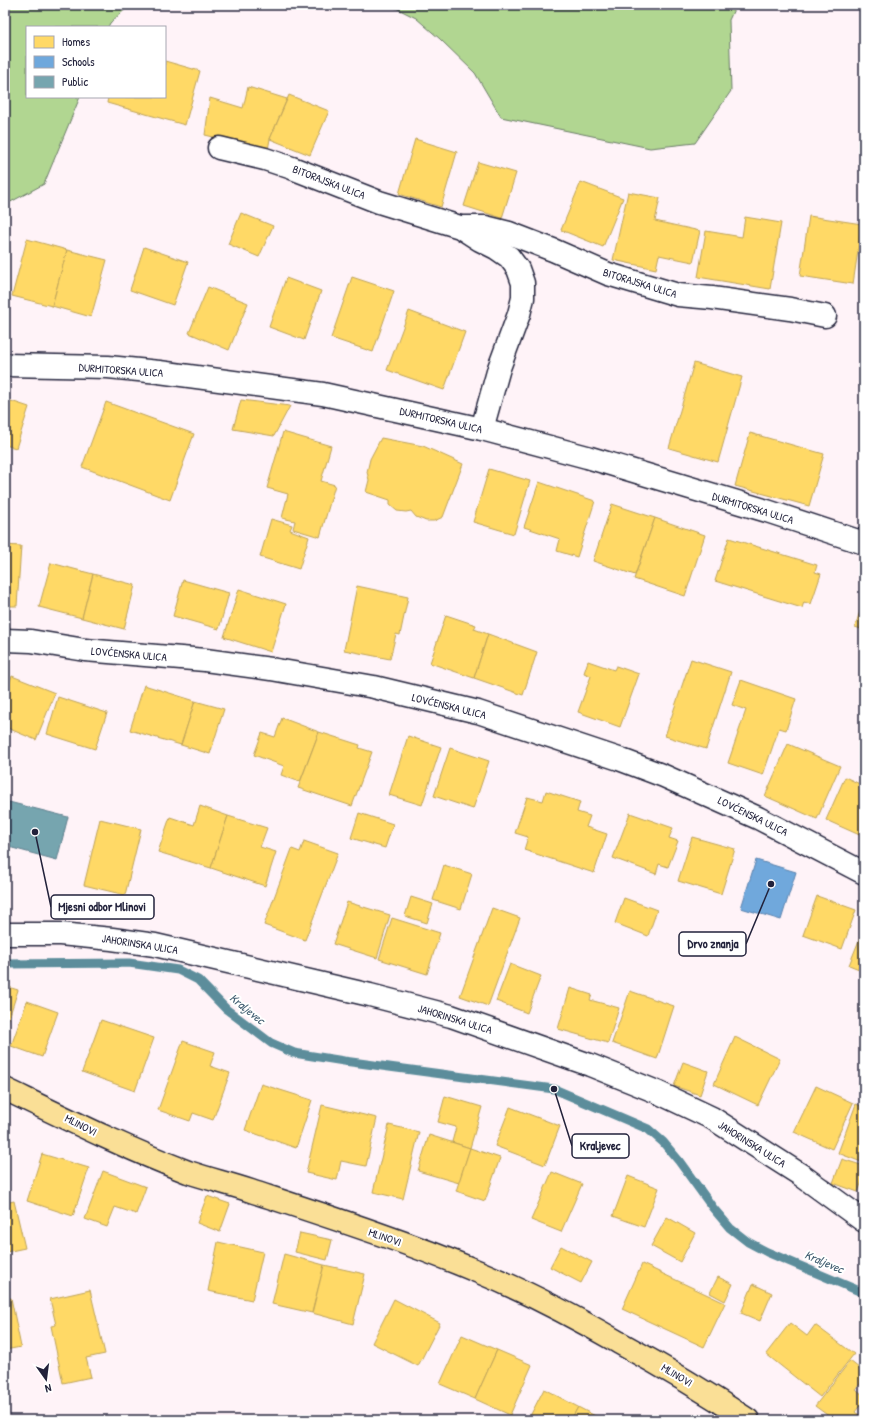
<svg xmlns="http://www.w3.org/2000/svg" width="869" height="1425" font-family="'Patrick Hand',sans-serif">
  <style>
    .green { fill: #b1d691; stroke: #6a7c66 }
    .homes { fill: #ffd966; stroke: #bda259 }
    .schools { fill: #6fa8dc; stroke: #5880ac }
    .public { fill: #76a5af; stroke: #5d7e8c }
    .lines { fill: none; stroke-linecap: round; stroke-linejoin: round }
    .stream { stroke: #5c8d9b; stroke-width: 9 }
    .minor-casing { stroke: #22223b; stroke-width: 25 }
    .major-casing { stroke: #22223b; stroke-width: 25 }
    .minor { stroke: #fff; stroke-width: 22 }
    .major { stroke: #fadf96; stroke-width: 22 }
    .labels { text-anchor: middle; stroke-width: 4; stroke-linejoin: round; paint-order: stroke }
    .street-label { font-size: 11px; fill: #22223b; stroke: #fff }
    .water-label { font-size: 12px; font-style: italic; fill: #446073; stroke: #fff }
    .leader { fill: none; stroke: #22223b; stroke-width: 1.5 }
    .callout-dot { fill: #22223b; stroke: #fff; stroke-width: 1.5 }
    .callout { fill: #fff; stroke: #22223b; stroke-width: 1.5 }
    .callout-label { font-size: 12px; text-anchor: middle; font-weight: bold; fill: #22223b }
  </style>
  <rect width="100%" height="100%" fill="#fff3f8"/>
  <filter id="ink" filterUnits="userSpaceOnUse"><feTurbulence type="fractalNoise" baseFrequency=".025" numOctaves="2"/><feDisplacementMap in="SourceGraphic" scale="8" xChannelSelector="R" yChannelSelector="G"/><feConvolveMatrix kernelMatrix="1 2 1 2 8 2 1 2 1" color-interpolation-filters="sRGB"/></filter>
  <g filter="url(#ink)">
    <!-- green -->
    <g class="green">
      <polygon points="5,5 130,5 110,23 108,27 27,27 27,97 80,97 44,184 5,205"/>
      <polygon points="390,5 736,5 729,20 731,91 695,143 650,148 501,117 475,73 440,39 416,18"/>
    </g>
    <!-- homes -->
    <g class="homes">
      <polygon points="165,61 200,71 185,125 107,103 108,97 165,97"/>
      <polygon points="248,87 287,99 270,139 268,150 205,135 210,98 243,108"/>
      <polygon points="289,95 329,111 310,155 270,139"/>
      <polygon points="415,139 457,152 441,207 399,194"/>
      <polygon points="478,162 516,173 502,218 464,206"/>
      <polygon points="581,182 623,198 603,247 561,230"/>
      <polygon points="628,192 660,198 655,221 700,231 693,262 659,255 656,269 613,260"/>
      <polygon points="241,213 273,226 259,257 228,244"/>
      <polygon points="809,216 862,224 853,284 800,276"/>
      <polygon points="745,217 781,223 770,289 698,277 706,231 742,237"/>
      <polygon points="27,239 67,250 52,306 12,296"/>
      <polygon points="144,247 188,262 173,305 130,290"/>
      <polygon points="67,250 107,260 91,317 52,306"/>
      <polygon points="352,277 394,291 373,352 331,338"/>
      <polygon points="286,278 321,291 304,340 269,327"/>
      <polygon points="208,287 248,303 229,350 189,333"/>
      <polygon points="409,311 465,332 444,390 387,370"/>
      <polygon points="694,363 742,377 718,462 669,448"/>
      <polygon points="5,399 29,407 16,448 5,445"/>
      <polygon points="241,400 290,406 274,436 233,429"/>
      <polygon points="106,402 194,434 170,500 82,467"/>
      <polygon points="283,432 331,446 321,481 335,485 320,537 293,529 295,521 282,518 288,494 267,488"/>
      <polygon points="750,433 824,454 809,506 735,486"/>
      <polygon points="381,438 423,446 463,464 443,517 434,521 426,521 416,517 411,511 406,512 397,511 390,505 390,500 366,492 369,480 367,472 370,459"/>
      <polygon points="489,469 530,481 514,534 473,522"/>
      <polygon points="539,482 595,501 577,557 557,551 560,539 524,527"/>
      <polygon points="612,504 655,518 635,575 593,561"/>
      <polygon points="655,518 705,535 685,596 634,579"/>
      <polygon points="271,519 292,525 290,530 309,537 299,569 260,557"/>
      <polygon points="729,538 817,565 815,572 821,574 811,604 804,602 802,608 715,581"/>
      <polygon points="5,545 21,546 17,606 5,606"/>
      <polygon points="51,563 93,574 82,618 39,607"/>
      <polygon points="93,574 135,585 124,629 82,618"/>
      <polygon points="183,580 229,593 219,629 173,616"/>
      <polygon points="357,586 408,597 400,635 396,634 390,659 344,650"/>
      <polygon points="239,589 286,604 271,652 224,637"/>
      <polygon points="864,599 864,630 855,627"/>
      <polygon points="446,615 476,625 474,629 488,634 474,678 430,663"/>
      <polygon points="488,634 537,652 523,695 474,678"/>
      <polygon points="691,659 731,672 706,749 665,736"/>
      <polygon points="588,661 614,670 616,666 639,674 620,727 578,712 591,676 584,673"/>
      <polygon points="12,676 55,693 36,740 5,727 5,693"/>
      <polygon points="741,680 796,699 786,730 779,728 763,775 728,763 746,710 732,705"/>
      <polygon points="144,685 195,701 181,745 130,730"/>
      <polygon points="58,697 107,713 95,749 47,734"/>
      <polygon points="195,701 224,709 210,754 181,745"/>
      <polygon points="282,718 319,732 300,782 281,775 284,766 254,755 262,733 275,737"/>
      <polygon points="319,732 360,745 359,748 372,752 352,806 298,788"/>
      <polygon points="408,736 441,747 422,805 389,795"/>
      <polygon points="788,744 840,766 817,819 765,796"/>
      <polygon points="450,748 489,761 473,809 434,796"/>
      <polygon points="845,777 864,786 864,837 826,820"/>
      <polygon points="546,791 580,802 577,812 590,816 586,827 607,834 594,873 524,850 528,837 515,833 527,797 543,801"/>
      <polygon points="200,806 228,816 211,868 158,852 170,817 194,825"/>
      <polygon points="359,813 393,824 385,848 351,838"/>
      <polygon points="630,813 673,828 669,838 678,841 668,867 659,864 656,874 613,858"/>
      <polygon points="228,816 267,828 260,847 276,852 265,886 211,868"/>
      <polygon points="100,819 141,829 125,895 84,885"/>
      <polygon points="692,837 735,849 721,894 678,881"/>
      <polygon points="304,841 338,853 305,940 264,925 292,849 300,852"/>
      <polygon points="444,865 472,874 461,909 433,900"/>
      <polygon points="817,896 856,910 842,949 803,935"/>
      <polygon points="411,897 433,904 427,923 405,916"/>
      <polygon points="624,898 657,910 648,936 615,923"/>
      <polygon points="347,902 390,915 377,958 333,944"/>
      <polygon points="492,908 520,918 488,1006 460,996"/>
      <polygon points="392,918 440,933 427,974 379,959"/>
      <polygon points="864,928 864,971 849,965"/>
      <polygon points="510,964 541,976 527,1013 496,1001"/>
      <polygon points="5,986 18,990 7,1024 5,1023"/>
      <polygon points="570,988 592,995 590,1000 619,1008 608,1043 558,1029"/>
      <polygon points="630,991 674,1006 657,1059 612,1043"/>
      <polygon points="27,1001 58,1012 42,1057 11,1046"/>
      <polygon points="101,1020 154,1038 135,1091 82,1072"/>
      <polygon points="735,1037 780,1059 758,1105 714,1084"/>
      <polygon points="183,1041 215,1052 210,1066 230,1073 213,1120 193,1113 190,1121 158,1110"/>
      <polygon points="683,1062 708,1071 700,1095 674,1086"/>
      <polygon points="261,1084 312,1100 296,1148 245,1130"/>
      <polygon points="816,1086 853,1103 832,1149 794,1132"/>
      <polygon points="445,1096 482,1107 470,1148 452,1142 456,1127 438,1122"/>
      <polygon points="856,1104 864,1107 864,1163 838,1153"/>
      <polygon points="322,1105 377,1118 366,1166 341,1161 337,1180 306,1173"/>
      <polygon points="510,1107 560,1126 545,1165 495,1146"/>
      <polygon points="389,1125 419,1132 403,1199 373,1192"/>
      <polygon points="429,1135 470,1148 459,1183 418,1171"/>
      <polygon points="470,1148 500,1158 485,1201 456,1191"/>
      <polygon points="42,1154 89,1168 73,1216 27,1201"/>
      <polygon points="842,1159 864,1166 864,1176 858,1192 833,1183"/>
      <polygon points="103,1171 146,1187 136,1214 115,1207 107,1227 85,1219"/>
      <polygon points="552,1172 582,1184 561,1232 531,1220"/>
      <polygon points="628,1176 659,1188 644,1227 613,1216"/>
      <polygon points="207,1196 230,1204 220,1232 197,1223"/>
      <polygon points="14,1201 25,1248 6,1252 5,1246 5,1203"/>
      <polygon points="667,1217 695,1233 680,1262 651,1246"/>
      <polygon points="300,1233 332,1240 327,1260 295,1252"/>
      <polygon points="218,1242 263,1252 252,1300 208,1291"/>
      <polygon points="561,1246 592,1262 581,1283 550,1267"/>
      <polygon points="284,1254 324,1265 312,1313 272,1304"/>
      <polygon points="642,1264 725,1303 704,1347 622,1309"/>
      <polygon points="324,1265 365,1274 353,1324 312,1313"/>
      <polygon points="718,1277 733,1284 725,1301 710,1293"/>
      <polygon points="753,1284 772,1293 760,1321 741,1313"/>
      <polygon points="90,1290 105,1354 86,1358 91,1377 63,1383 51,1326 56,1325 50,1299"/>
      <polygon points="11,1298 21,1347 5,1350 5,1299"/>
      <polygon points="394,1299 440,1323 418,1366 372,1343"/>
      <polygon points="790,1323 807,1336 815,1325 854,1354 820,1397 766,1354"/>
      <polygon points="462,1335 497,1350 475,1399 440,1384"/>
      <polygon points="497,1350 532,1365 510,1415 475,1399"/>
      <polygon points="850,1361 864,1372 864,1379 856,1389 864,1396 864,1400 855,1412 863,1418 861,1420 834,1420 815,1406"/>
      <polygon points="544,1389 578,1407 571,1420 528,1420"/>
      <polygon points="578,1407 603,1420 571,1420"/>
    </g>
    <!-- schools -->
    <polygon class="schools" points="756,860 796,872 781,920 741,908"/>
    <!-- public -->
    <polygon class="public" points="5,801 68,817 57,860 5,846"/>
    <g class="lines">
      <!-- stream -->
      <polyline class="stream" points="5,964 129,963 178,970 198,980 226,1009 271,1043 294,1053 344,1061 554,1089 648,1129 663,1142 679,1161 713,1208 730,1228 748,1242 767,1252 864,1293"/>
      <defs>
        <g id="minor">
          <polyline points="219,148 265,159 292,168 379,202 460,227 480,240 496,248 509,257 518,269 523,283 523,298 519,314 499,368 482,429"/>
          <polyline points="464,227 485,227 509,233 553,250 608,274 678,295 712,298 790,309 825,316"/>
          <polyline points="5,365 108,367 159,372 323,394 482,429 587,457 767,511 864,543"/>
          <polyline points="5,640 31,641 85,650 205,660 271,669 374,687 478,712 619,759 664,776 758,818 864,873"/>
          <polyline points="5,934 60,934 112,939 155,945 370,995 451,1016 590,1065 657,1092 712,1118 801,1175 864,1221"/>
        </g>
        <path id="major" d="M5 1089C65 1118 125 1148 188 1172 209 1179 230 1184 251 1191 327 1216 405 1241 479 1272 527 1292 573 1316 618 1342 662 1366 706 1392 748 1420"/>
      </defs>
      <!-- minor casing -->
      <use href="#minor" class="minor-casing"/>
      <!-- major casing -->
      <use href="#major" class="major-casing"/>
      <!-- minor -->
      <use href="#minor" class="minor"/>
      <!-- major -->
      <use href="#major" class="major"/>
    </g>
  </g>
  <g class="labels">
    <!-- street labels -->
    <g class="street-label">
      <text transform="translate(329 182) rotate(21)" y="4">BITORAJSKA ULICA</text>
      <text transform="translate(640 283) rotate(17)" y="4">BITORAJSKA ULICA</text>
      <text transform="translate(121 370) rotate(4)" y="4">DURMITORSKA ULICA</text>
      <text transform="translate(441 420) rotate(13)" y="4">DURMITORSKA ULICA</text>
      <text transform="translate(753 508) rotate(17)" y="4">DURMITORSKA ULICA</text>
      <text transform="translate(129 654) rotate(5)" y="4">LOVĆENSKA ULICA</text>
      <text transform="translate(449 706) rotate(14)" y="4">LOVĆENSKA ULICA</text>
      <text transform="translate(753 816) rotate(26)" y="4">LOVĆENSKA ULICA</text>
      <text transform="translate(140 944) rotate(9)" y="4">JAHORINSKA ULICA</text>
      <text transform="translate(455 1019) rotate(17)" y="4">JAHORINSKA ULICA</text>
      <text transform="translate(81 1125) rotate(27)" y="4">MLINOVI</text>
      <text transform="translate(752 1144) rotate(32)" y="4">JAHORINSKA ULICA</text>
      <text transform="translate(385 1237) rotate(19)" y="4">MLINOVI</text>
      <text transform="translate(677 1375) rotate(31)" y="4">MLINOVI</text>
    </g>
    <!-- water labels -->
    <g class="water-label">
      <text transform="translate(247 1009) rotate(39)" y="4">Kraljevec</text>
      <text transform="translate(824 1262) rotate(23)" y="4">Kraljevec</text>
    </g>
  </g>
  <!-- callouts -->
  <path class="leader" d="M35 832L51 907M771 884L746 944M554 1089L572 1146"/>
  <g class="callout-dot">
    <circle cx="35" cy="832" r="4"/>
    <circle cx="771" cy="884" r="4"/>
    <circle cx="554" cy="1089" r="4"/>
  </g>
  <g class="callout">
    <rect x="51" y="895" width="103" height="24" rx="4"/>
    <rect x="679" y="932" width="67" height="24" rx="4"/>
    <rect x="572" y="1134" width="57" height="24" rx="4"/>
  </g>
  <g class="callout-label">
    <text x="102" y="911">Mjesni odbor Mlinovi</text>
    <text x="713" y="948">Drvo znanja</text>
    <text x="600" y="1150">Kraljevec</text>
  </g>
  <!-- margin -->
  <rect width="869" height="1425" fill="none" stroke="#fff" stroke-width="20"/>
  <rect x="10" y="10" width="849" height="1405" fill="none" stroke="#22223b" stroke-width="1.5" filter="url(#ink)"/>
  <!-- legend -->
  <rect x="26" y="26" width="140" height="72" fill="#ffffff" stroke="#a7a7b1"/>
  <rect x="34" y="36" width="20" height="12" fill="#ffd966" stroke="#a7a7b1"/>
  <text x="62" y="46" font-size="12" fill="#22223b">Homes</text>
  <rect x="34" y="56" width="20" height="12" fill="#6fa8dc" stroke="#a7a7b1"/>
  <text x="62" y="66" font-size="12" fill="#22223b">Schools</text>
  <rect x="34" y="76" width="20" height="12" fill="#76a5af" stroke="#a7a7b1"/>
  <text x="62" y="86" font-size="12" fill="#22223b">Public</text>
  <!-- north arrow -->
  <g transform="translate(46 1379) rotate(166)" stroke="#ffffff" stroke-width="3" paint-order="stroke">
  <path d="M0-3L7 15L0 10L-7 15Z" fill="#22223b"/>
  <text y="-6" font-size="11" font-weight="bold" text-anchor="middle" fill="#22223b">N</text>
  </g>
</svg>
